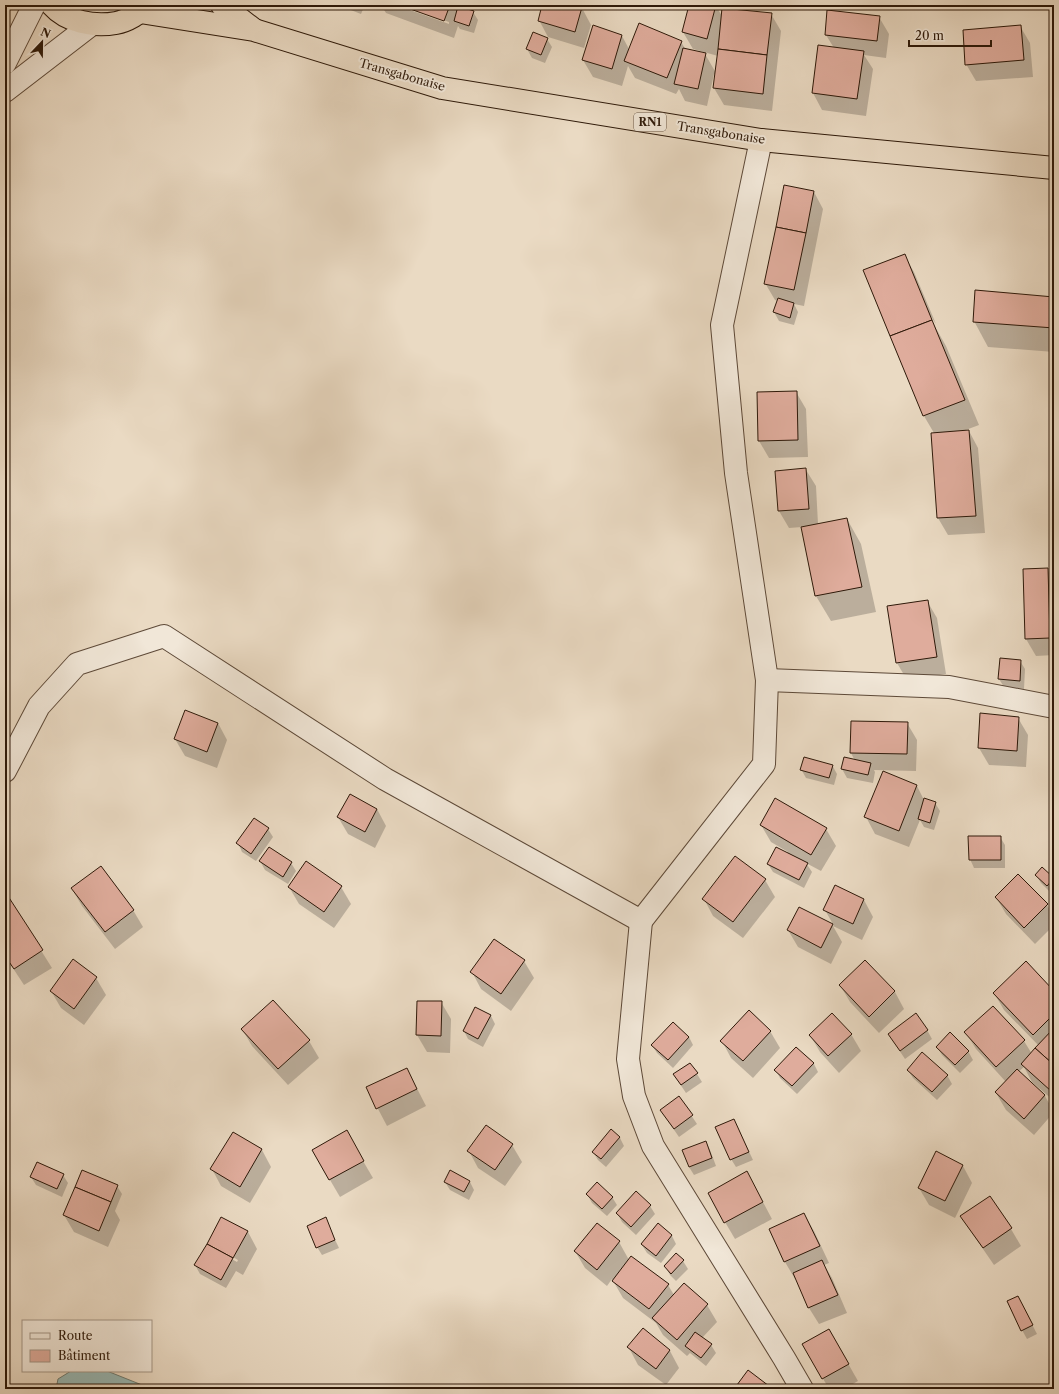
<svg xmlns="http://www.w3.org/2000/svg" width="1059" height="1394" font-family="'Libre Caslon Text',serif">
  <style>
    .water { fill: #98bab7; stroke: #6e7a71 }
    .shadow { fill: #0003; fill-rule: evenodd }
    .building { fill: #dfac9c; stroke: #2e1909 }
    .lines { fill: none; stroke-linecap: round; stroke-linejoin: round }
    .street-casing { stroke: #5d4938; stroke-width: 24 }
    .highway-casing { stroke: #2e1909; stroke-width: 24 }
    .street { stroke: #f1e7d8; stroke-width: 22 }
    .highway { stroke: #eadac3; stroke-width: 22 }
    .labels { text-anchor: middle; stroke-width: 4; stroke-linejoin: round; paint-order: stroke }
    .shield { fill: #f1e7d8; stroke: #685747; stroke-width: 1 }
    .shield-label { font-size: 11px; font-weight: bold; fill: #2e1909 }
    .street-label { font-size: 12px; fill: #2e1909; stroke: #f1e7d8 }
  </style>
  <rect width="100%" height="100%" fill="#eadac3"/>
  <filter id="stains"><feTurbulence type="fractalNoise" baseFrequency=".005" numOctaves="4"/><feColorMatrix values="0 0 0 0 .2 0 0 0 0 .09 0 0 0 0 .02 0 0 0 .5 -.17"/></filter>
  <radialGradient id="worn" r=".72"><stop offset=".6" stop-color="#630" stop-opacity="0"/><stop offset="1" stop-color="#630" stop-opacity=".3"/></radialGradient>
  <!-- water -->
  <polygon class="water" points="71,1371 107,1371 152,1389 56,1389 58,1379"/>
  <!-- shadow -->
  <g class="shadow">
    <polygon points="338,5 365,5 361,14"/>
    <polygon points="381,5 396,5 449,24 449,22 402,5 466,5 464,9 473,12 478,20 474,33 460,29 458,26 454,38 386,13"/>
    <polygon points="543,5 572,5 582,8 591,25 584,48 548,37 539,20"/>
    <polygon points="690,5 716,6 722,16 771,14 781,31 772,111 724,105 714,88 716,74 714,74 707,106 685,101 679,89 676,94 635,78 628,66 622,86 593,77 583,60 622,36 629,49 681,42 686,50 705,54 716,73 718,56 693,49 683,32"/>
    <polygon points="879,17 889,34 886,58 864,55 873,69 866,116 822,110 813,93 834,48 826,35"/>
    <polygon points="1020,26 1030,43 1033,77 976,81 966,64"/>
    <polygon points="547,39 552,47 545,63 532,58 527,49"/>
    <polygon points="814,192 823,209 804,306 794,304 798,312 794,325 779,321 774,312 778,301 775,300 765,283"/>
    <polygon points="904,255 914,272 936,324 930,315 929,316 946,346 979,425 963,431 969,431 978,448 985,533 948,535 938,518 932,434 934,433 924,416 891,336"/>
    <polygon points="1054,298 1054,352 988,347 974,321"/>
    <polygon points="796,392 806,409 808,457 769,458 759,441 758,393"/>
    <polygon points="806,470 816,486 818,524 847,519 861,544 876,612 831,621 816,596 802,527 789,528 779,511"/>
    <polygon points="1047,569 1054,581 1054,655 1036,656 1026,639"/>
    <polygon points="927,601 937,618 946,674 907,680 897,663 889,607"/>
    <polygon points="1020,661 1025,669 1024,689 1004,687 999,679"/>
    <polygon points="1018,718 1028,735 1026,767 989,765 979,748"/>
    <polygon points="218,723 227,740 217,768 185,756 175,739"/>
    <polygon points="907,723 917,740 916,771 874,770 875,772 873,783 847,778 842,769 855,761 851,753"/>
    <polygon points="832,765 837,774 834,785 806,778 801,769"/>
    <polygon points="883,773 917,786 924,800 935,803 940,811 934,830 924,827 920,820 909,847 875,834 866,817"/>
    <polygon points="377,809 386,826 375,848 348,834 338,817"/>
    <polygon points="761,825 826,829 836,846 821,871 806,863 812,872 804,888 773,872 768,864 788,852 771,842"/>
    <polygon points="268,829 273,837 256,861 242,852 238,843"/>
    <polygon points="1000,837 1005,845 1005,868 974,868 970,859"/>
    <polygon points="260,861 291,863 296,871 288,884 265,870"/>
    <polygon points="1042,868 1054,879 1054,892 1052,894 1041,883 1036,875"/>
    <polygon points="1018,876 1047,905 1054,917 1054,925 1035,944 1006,914 996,897"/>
    <polygon points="765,880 775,897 743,938 713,916 704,899"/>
    <polygon points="836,886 864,900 873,917 862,940 833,926 842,942 831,964 798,947 788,930 800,908 834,926 825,910"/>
    <polygon points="289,887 341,887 351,904 334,928 299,904"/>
    <polygon points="72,889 133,910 143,927 115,949 82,906"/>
    <polygon points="5,893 52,968 24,985 5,956"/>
    <polygon points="524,961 534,978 511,1011 481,989 472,972"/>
    <polygon points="865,961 895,992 904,1009 879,1033 850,1002 840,985"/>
    <polygon points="96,978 106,995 84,1025 61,1008 51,991"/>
    <polygon points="1054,992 1054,1101 1032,1082 1024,1067 1018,1072 1045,1096 1054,1112 1034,1135 1006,1110 996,1093 1006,1082 976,1049 966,1033 1024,1041 1032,1054 1039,1046 1004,1010 994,993"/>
    <polygon points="273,1002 309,1041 319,1058 288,1085 252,1046 242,1029"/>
    <polygon points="441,1002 451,1019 450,1053 427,1052 417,1035"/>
    <polygon points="476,1008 491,1016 495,1024 483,1047 468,1039 464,1031"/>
    <polygon points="927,1030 932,1039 905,1059 889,1035"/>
    <polygon points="770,1031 780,1048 753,1078 731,1058 722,1041"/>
    <polygon points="851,1034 861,1051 839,1073 820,1052 810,1035"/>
    <polygon points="689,1037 693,1045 673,1068 657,1053 652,1045"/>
    <polygon points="937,1047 968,1051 973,1060 960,1073 942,1055"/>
    <polygon points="797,1048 814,1064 818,1072 797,1094 780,1078 776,1070"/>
    <polygon points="407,1069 426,1106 387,1126 367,1088"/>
    <polygon points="908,1070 947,1075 952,1084 937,1100 913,1078"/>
    <polygon points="697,1074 702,1082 686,1093 674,1075"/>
    <polygon points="679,1097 697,1124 679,1137 661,1111"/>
    <polygon points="734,1120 753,1160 736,1167 731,1159"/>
    <polygon points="611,1131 620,1138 624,1146 606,1167 598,1160 593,1152"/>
    <polygon points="346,1132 373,1178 340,1197 313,1151"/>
    <polygon points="233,1133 262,1150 271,1167 250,1203 221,1186 212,1169"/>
    <polygon points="706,1142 710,1150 716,1166 694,1175 689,1167"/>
    <polygon points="512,1145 522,1162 505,1186 478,1168 469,1151"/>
    <polygon points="963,1166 972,1183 955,1218 929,1205 919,1188"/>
    <polygon points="451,1172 470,1182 474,1190 469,1200 450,1190 445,1182"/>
    <polygon points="63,1175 68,1183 62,1197 36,1185 31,1177"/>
    <polygon points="117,1186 122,1194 115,1211 120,1220 108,1247 74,1232 64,1215"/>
    <polygon points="756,1189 772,1219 735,1239 725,1222"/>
    <polygon points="636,1193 650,1206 655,1214 636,1235 622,1222 617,1213"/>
    <polygon points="587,1194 612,1197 617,1205 607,1216 592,1203"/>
    <polygon points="990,1197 1011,1229 1021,1246 994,1265 972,1233 962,1216"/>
    <polygon points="804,1214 814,1231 829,1263 824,1265 832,1278 847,1313 819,1324 809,1308 796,1278 795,1279 785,1262 770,1229"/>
    <path d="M222 1218 248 1232 257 1249 243 1275 236 1271 226 1288 200 1274 195 1265ZM221 1250 238 1260 237 1262 221 1253Z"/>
    <polygon points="325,1219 339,1248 322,1255 317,1247"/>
    <polygon points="658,1225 672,1236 676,1244 661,1263 647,1253 642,1245"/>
    <polygon points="619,1242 629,1260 668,1285 674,1295 684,1284 707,1305 717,1322 702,1338 711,1345 716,1353 706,1366 690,1353 687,1356 663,1335 656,1323 623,1298 612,1279 607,1286 585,1268 575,1251"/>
    <polygon points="683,1261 688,1269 676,1281 670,1275 665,1266"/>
    <polygon points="1022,1305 1037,1334 1027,1339 1022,1330"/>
    <polygon points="643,1330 670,1351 679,1368 666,1385 638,1365 629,1348"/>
    <polygon points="829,1330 858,1381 844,1389 829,1389 803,1344"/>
  </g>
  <!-- building -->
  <g class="building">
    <polygon points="399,5 450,5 444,21"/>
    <polygon points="542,5 576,5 582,7 575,32 538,21"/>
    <polygon points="689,5 716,5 707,39 682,32"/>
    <polygon points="458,6 474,11 469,26 454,21"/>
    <polygon points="722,8 772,13 767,55 718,49"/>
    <polygon points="827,10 880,16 877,41 825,35"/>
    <polygon points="639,23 682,41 667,78 624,61"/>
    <polygon points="593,25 622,35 612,69 582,60"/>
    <polygon points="1021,25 1024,60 965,65 963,30"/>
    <polygon points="533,32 548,38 541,55 526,49"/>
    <polygon points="818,45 864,51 857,99 812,93"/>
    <polygon points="683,48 706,53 698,89 674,84"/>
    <polygon points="718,49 767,55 763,94 713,88"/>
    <polygon points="784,185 814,191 806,233 776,227"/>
    <polygon points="776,227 806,233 794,290 764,284"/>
    <polygon points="905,254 932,320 890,336 863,270"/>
    <polygon points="975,290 1054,297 1054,328 973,322"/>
    <polygon points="778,298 794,303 790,318 773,312"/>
    <polygon points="932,320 965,400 923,416 890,336"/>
    <polygon points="797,391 798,440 758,441 757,392"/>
    <polygon points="969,430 976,516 937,518 931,433"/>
    <polygon points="806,468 809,509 778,511 775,471"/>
    <polygon points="847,518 862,587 815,596 801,527"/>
    <polygon points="1048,568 1050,638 1025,639 1023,569"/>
    <polygon points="928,600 937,657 896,663 887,606"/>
    <polygon points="1000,658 1021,660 1020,681 998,679"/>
    <polygon points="185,710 218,723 207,752 174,739"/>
    <polygon points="980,713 1019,717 1017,751 978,748"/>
    <polygon points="851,721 908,722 907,754 850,753"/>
    <polygon points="804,757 833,765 829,778 800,770"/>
    <polygon points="844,757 871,763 868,775 841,769"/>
    <polygon points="883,771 917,785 899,831 864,817"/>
    <polygon points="350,794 377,809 365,832 337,817"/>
    <polygon points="775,798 827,828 811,855 760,825"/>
    <polygon points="924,798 936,802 930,823 918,819"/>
    <polygon points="254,818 269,828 251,854 236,843"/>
    <polygon points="968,836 1001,836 1001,860 969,860"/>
    <polygon points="269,847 292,862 283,877 259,861"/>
    <polygon points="776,847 808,863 799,880 767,864"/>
    <polygon points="735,856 766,879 733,922 702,899"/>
    <polygon points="306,861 342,886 324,912 288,887"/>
    <polygon points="101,866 134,910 105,932 71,888"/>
    <polygon points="1042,867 1054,878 1047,886 1035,875"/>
    <polygon points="1018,874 1048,904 1024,928 995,897"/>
    <polygon points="835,885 864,899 853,924 823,910"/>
    <polygon points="5,893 6,893 43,950 14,969 5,956"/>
    <polygon points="799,907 833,924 821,948 787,930"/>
    <polygon points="494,939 525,960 501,994 470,972"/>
    <polygon points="73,959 97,977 74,1009 50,991"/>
    <polygon points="865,960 895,991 869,1017 839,985"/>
    <polygon points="1026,961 1054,991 1054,1014 1033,1035 993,993"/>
    <polygon points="273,1000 310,1040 278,1069 241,1029"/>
    <polygon points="417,1001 442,1001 441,1036 416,1035"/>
    <polygon points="993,1006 1025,1040 996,1067 964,1032"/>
    <polygon points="475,1007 491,1015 478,1039 463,1031"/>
    <polygon points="749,1010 771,1031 743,1061 720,1041"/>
    <polygon points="832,1013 852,1034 828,1056 809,1035"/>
    <polygon points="916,1013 928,1030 900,1051 888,1034"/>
    <polygon points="673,1022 689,1037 668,1060 651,1045"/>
    <polygon points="1054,1028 1054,1065 1035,1048"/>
    <polygon points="950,1032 969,1051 955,1065 936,1047"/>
    <polygon points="796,1047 814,1063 792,1086 774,1070"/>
    <polygon points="1035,1048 1054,1065 1054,1087 1051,1091 1021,1064"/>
    <polygon points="922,1052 948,1075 932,1092 907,1070"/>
    <polygon points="690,1063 698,1073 681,1085 673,1074"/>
    <polygon points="407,1068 417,1089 376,1109 366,1087"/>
    <polygon points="1017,1069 1045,1095 1024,1119 995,1092"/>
    <polygon points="679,1096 693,1115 674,1129 660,1110"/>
    <polygon points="734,1119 749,1152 730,1160 715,1127"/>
    <polygon points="486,1125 513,1144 495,1170 467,1151"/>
    <polygon points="611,1129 620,1137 601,1159 592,1152"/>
    <polygon points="347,1130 364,1161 329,1180 312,1150"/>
    <polygon points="233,1132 262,1149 240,1187 210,1169"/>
    <polygon points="706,1141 712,1158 689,1167 682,1150"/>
    <polygon points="936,1151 963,1165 945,1201 918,1188"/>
    <polygon points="37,1162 64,1174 57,1189 30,1177"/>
    <polygon points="82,1170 118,1185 111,1202 75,1187"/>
    <polygon points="450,1170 470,1181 464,1192 444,1182"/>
    <polygon points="747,1171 763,1202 724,1223 708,1193"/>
    <polygon points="597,1182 613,1197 602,1209 586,1194"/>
    <polygon points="75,1187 111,1202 99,1231 63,1215"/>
    <polygon points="636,1191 651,1205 631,1227 616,1213"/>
    <polygon points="990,1196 1012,1228 983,1248 960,1216"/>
    <polygon points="804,1213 820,1246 784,1262 769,1229"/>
    <polygon points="221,1217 248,1231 233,1258 207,1244"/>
    <polygon points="326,1217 335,1240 316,1248 307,1226"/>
    <polygon points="597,1223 620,1241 597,1270 574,1251"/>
    <polygon points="658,1223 672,1235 656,1256 641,1244"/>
    <polygon points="207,1244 233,1258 221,1280 194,1265"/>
    <polygon points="676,1253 684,1260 671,1274 664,1266"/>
    <polygon points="631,1256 669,1284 649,1309 612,1281"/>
    <polygon points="822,1260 838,1295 808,1308 793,1273"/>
    <polygon points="684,1283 708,1304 677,1340 652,1318"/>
    <polygon points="1018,1296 1033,1325 1021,1331 1007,1301"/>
    <polygon points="643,1328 670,1350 656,1369 627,1347"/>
    <polygon points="829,1329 849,1364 822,1379 802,1344"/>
    <polygon points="695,1332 712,1344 701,1358 685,1346"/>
    <polygon points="748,1370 769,1386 767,1389 734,1389"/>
  </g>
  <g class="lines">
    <defs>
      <g id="street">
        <polyline points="5,63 34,5"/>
        <polyline points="5,91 92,24"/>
        <polyline points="767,680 949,687 1054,707"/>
        <polyline points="5,771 39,706 77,664 164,636 385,779 641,921 764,764 767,680 736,473 722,325 761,140"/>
        <polyline points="641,921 628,1059 634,1096 653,1146 784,1358 802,1389"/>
      </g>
      <g id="highway">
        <path d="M52 5C67 22 94 27 116 23 127 21 140 13 148 5"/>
        <polyline points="222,5 253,29"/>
        <polyline points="140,12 254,30 442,88 761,140 1054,168"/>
      </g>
    </defs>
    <!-- street casing -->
    <use href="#street" class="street-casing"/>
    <!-- highway casing -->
    <use href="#highway" class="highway-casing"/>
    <!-- street -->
    <use href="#street" class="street"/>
    <!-- highway -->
    <use href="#highway" class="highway"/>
  </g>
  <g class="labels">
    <!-- shield labels -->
    <rect class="shield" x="634" y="113" width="32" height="18" rx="3"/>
    <g class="shield-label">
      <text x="650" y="126">RN1</text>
    </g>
    <!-- street labels -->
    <g class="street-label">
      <text transform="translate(402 75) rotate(16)" y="4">Transgabonaise</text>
      <text transform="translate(721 133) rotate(9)" y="4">Transgabonaise</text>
    </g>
  </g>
  <!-- margin -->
  <rect width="1059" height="1394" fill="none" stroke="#eadac3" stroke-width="20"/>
  <rect x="6" y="6" width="1047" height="1382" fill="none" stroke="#2e1909" stroke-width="2"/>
  <rect x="10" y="10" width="1039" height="1374" fill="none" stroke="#2e1909"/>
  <!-- legend -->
  <rect x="22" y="1320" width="130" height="52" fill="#f1e7d8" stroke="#a39585"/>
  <rect x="30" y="1333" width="20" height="6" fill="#f1e7d8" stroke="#a39585"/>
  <text x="58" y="1340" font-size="12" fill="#2e1909">Route</text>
  <rect x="30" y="1350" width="20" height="12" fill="#dfac9c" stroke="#a39585"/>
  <text x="58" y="1360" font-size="12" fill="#2e1909">Bâtiment</text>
  <!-- north arrow -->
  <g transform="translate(42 42) rotate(22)" stroke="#f1e7d8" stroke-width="3" paint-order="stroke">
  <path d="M0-3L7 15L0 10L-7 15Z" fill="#2e1909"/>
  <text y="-6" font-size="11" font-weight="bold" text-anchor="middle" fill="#2e1909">N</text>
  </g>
  <!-- scale -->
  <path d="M909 40v6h82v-6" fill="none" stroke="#2e1909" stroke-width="2"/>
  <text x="915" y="40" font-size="12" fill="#2e1909" stroke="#f1e7d8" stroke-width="3" paint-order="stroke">20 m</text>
  <rect width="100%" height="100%" filter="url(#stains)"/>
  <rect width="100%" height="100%" fill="url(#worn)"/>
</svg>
